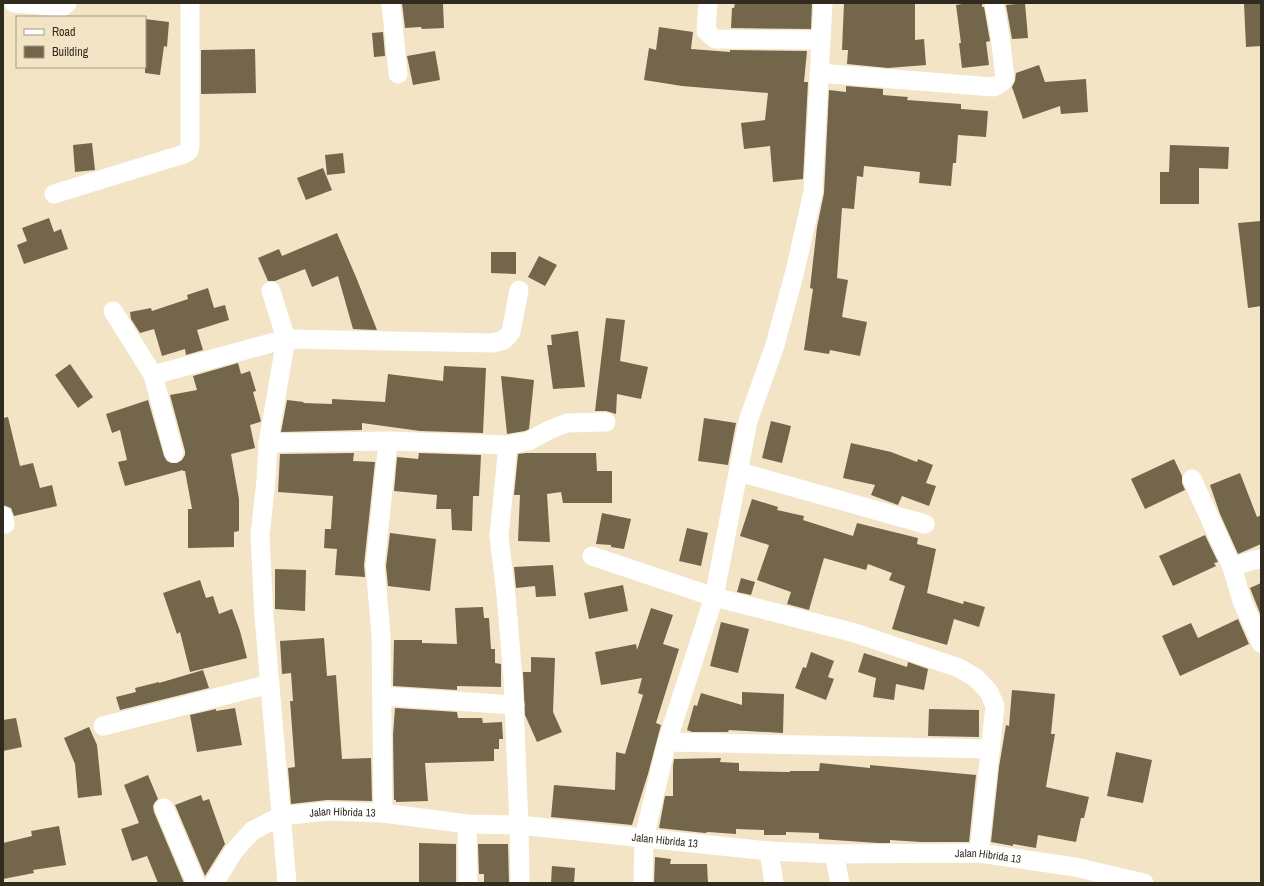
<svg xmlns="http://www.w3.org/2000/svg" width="1264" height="886" font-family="'Archivo Narrow',sans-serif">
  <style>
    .building { fill: #73664b }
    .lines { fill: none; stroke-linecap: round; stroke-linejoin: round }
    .minor { stroke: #fff; stroke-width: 19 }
    .labels { text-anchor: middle; stroke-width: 4; stroke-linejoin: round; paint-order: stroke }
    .street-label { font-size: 11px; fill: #312b1f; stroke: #f2e4c5 }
  </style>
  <rect width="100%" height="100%" fill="#f2e4c5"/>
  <!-- building -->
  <g class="building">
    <polygon points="402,3 443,3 444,28 422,29 421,27 405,28"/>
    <polygon points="735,3 812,3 811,29 731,28 732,8 734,8"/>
    <polygon points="844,3 915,3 915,40 924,39 926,65 888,68 847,64 848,50 842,50"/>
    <polygon points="969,3 982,3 982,7 984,7 990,41 986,42 989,65 962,68 959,43 961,43 956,5"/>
    <polygon points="1025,3 1028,38 1012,39 1006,5"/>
    <polygon points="1244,3 1261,3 1261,46 1246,47"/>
    <polygon points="145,19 169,22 167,47 164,46 160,75 145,73"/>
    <polygon points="659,27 693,32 691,49 730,52 730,50 807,51 804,82 808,82 803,179 773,182 770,146 744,149 741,123 765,120 768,93 682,86 644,80 649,48 656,50"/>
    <polygon points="383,32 385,56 374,57 372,33"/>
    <polygon points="255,49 256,93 201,94 201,50"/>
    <polygon points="435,51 440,80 413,85 407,56"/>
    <polygon points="1039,65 1045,82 1086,79 1088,112 1061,114 1060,106 1023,119 1012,87 1015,81 1016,73"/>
    <polygon points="846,86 883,89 883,95 908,97 907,100 961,104 961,109 988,111 986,137 958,135 956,163 953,163 951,186 919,183 920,172 864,166 863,177 857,176 854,209 842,208 837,278 848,280 842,317 867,322 860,356 830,350 829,354 804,350 813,289 810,288 817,227 824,193 829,90 846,92"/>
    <polygon points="92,143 95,170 75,172 73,145"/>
    <polygon points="1170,145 1229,147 1228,169 1199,168 1199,204 1160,204 1160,172 1169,172"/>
    <polygon points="343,153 345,173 327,175 325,155"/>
    <polygon points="323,168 332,190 306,200 297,178"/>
    <polygon points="49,218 54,232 61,229 68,249 24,264 17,245 27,241 22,228"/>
    <polygon points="1261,221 1261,306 1248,308 1238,223"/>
    <polygon points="337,233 356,277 377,330 353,329 338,276 312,287 305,269 275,281 268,281 258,258 279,249 282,256"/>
    <polygon points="491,252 516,252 516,274 491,273"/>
    <polygon points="539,256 557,265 545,286 528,277"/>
    <polygon points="208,288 214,308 225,305 229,320 197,330 203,350 186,355 185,349 162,356 154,329 140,333 131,319 130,312 151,308 152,311 188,299 187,295"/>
    <polygon points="606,318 625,320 620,361 648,367 641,399 617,394 616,414 606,411 595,411"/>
    <polygon points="578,331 585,387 553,389 547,345 552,345 551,335"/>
    <polygon points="238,363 241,374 250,371 256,391 253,392 261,421 260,422 250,425 255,448 231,454 239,499 239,531 234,532 234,547 188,548 188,509 192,509 185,471 183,471 183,470 125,486 118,462 127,460 120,430 112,433 106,414 148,400 164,456 167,461 171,463 177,463 182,460 185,455 185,451 170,395 197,390 193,376"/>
    <polygon points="70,364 93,397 78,408 55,375"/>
    <polygon points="444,366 486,368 483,433 420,431 362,423 362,430 281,432 287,400 304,402 303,403 332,404 332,399 385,402 388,374 443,381"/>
    <polygon points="501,376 534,380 529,429 525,431 507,434"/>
    <polygon points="8,417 20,466 33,463 40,488 52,485 57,506 14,516 11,508 3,505 3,418"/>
    <polygon points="704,418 736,423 728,465 698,461"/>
    <polygon points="771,421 791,426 782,463 762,458"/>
    <polygon points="851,443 891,452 917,462 918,459 933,465 926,483 936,486 929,506 902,496 898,505 871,495 875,485 843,478"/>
    <polygon points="354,453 353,461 375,462 364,565 365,577 335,575 337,549 324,548 325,529 331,529 333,496 278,492 280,454"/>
    <polygon points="419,453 481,455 479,496 473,496 472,531 452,530 451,509 436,509 437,495 394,491 397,457 418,459"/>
    <polygon points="526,453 596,453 597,471 612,471 612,503 563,503 561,492 547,494 550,542 518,541 520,495 514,495 518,454"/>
    <polygon points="1174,459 1182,476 1182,483 1185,490 1145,509 1131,479"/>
    <polygon points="1240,473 1257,517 1261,515 1261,544 1238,554 1220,514 1210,485"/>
    <polygon points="752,499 778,507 777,510 804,516 803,520 853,536 857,523 918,538 917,544 936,549 927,593 963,604 964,601 985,607 979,627 954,619 947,645 892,629 905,586 889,580 892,573 868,564 866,570 824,558 809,610 787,604 791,592 757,580 769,545 740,536"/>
    <polygon points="602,513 631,519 624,549 611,547 611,545 596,544"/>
    <polygon points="687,528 708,533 701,566 679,561"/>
    <polygon points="390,533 436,539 430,591 388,586 386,566"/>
    <polygon points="1205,535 1218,562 1214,563 1216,566 1173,586 1159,556"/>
    <polygon points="553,565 556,596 536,597 535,586 516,588 514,567"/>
    <polygon points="275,569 306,570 305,611 275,609"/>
    <polygon points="741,578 755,582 751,595 737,592"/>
    <polygon points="200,580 206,598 213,596 219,614 232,609 240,631 247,658 190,672 180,632 177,634 163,593"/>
    <polygon points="1261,583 1261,616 1250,588"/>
    <polygon points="623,585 628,611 589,619 584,593"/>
    <polygon points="483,607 484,618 489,618 491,649 495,649 495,663 501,664 501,687 457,686 457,690 393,686 394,640 422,640 422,643 457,644 455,608"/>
    <polygon points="651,608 673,615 663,644 679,649 656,723 661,725 648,774 632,825 551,817 554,785 615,790 616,752 625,754 643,695 638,693 642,678 601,685 595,652 636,644 637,650"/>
    <polygon points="1238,619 1249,644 1180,676 1162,636 1191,623 1198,638"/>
    <polygon points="721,622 749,629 738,673 710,666"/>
    <polygon points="324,638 327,676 336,675 342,759 371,758 372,801 327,800 291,804 288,768 295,767 290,701 293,701 291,673 282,674 280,641"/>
    <polygon points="811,652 834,661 828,677 834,679 826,700 795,688 803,667 806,668"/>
    <polygon points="864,653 907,667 908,662 928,669 924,690 896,684 894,700 873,697 876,678 858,672"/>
    <polygon points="531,657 555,658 553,712 562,732 537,742 525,715 523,672 531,672"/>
    <polygon points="203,670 209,688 120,710 116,697 136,692 135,688 159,682 159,683"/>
    <polygon points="1012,690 1055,694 1051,734 1055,734 1046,787 1089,797 1084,818 1081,818 1076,842 1038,835 1036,848 1013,844 1013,846 991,842 999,767 1006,725 1009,726"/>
    <polygon points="742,692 784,694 783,733 729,730 728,732 692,732 687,730 694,705 697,706 701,693 742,705"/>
    <polygon points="235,708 242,745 197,752 190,715 216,709 216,711"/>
    <polygon points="395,708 457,712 458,718 482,718 483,723 502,722 503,739 499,739 499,749 494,749 494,761 425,763 428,801 396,802 396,800 394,800 393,735"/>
    <polygon points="929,709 979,710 979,737 928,736"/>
    <polygon points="16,718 22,747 3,751 3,720"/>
    <polygon points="89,727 97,745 102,795 78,798 75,764 64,738"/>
    <polygon points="1116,752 1152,760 1143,803 1107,796"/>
    <polygon points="721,758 720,762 739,763 739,771 790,772 790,771 819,771 820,763 870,768 870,765 976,775 969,842 921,842 890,840 890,843 878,843 819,839 819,833 786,832 786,835 764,835 764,830 736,829 736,834 708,832 705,833 659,828 665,796 673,796 673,766 674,759"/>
    <polygon points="148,775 158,799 155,802 153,806 154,812 184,883 158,883 147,856 132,861 121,829 139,823 124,785"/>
    <polygon points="201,795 203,801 209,799 225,844 205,876 175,805"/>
    <polygon points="59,826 66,865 33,870 34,873 3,879 3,843 32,836 31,831"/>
    <polygon points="419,843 456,844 456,883 419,883"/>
    <polygon points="478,844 508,844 509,883 484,883 484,874 479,874"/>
    <polygon points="655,857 671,859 670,864 707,864 708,883 654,883"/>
    <polygon points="552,866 575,868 574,883 551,883"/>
  </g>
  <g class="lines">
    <!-- minor -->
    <g class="minor">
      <polyline points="14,3 62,7 67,3"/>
      <polyline points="391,3 398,74"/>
      <polyline points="708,3 706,31 715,39 821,40"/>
      <path d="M819 73 993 87C999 85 1003 83 1005 77L1000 36 994 3"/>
      <polyline points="54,194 184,154 189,151 190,146 190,3"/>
      <polyline points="271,291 286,339 268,443 266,480 260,535 264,617 287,883"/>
      <polyline points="113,311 153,375 174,453"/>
      <polyline points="153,375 286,339 493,343 504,340 511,332 519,290"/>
      <polyline points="268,443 388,441 508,445 529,441 549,430 567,423 606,422"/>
      <polyline points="508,445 499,536 506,595 513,679 519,825 520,883"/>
      <polyline points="739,472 925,524"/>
      <polyline points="1192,479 1232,567 1242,601 1261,643"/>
      <polyline points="3,516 5,524"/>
      <polyline points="592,556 714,597 855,633 959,668 976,678 989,692 995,706 979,853"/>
      <polyline points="1232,567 1254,560 1261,559"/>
      <polyline points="382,696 515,705"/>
      <polyline points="103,726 270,684"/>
      <polyline points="667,742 990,749"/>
      <polyline points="164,808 196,883"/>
      <polyline points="383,813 381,635 375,566 388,441"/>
      <polyline points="467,824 468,883"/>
      <polyline points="769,851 774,883"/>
      <polyline points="834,854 840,883"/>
      <path id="s1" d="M214 883 234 851 252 831 281 816 328 811 383 813 467 824 519 825 769 851 834 854 979 853 1075 867 1144 883"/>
      <polyline points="643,883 644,838 667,742 714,597 748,421 775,345 795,271 813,192 823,3"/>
    </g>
  </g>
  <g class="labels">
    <!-- street labels -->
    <g class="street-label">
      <text dy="4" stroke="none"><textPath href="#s1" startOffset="159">Jalan Hibrida 13</textPath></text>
      <text dy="4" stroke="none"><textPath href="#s1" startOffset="483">Jalan Hibrida 13</textPath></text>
      <text dy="4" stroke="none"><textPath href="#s1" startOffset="807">Jalan Hibrida 13</textPath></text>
    </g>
  </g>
  <!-- border -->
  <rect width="1264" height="886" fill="none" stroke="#312b1f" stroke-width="8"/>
  <!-- legend -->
  <rect x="16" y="16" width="130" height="52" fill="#f2e4c5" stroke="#a59a83"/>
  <rect x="24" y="29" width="20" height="6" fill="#ffffff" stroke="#a59a83"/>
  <text x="52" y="36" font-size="12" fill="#312b1f">Road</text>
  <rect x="24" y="46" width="20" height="12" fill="#73664b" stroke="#a59a83"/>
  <text x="52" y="56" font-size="12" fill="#312b1f">Building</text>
</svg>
